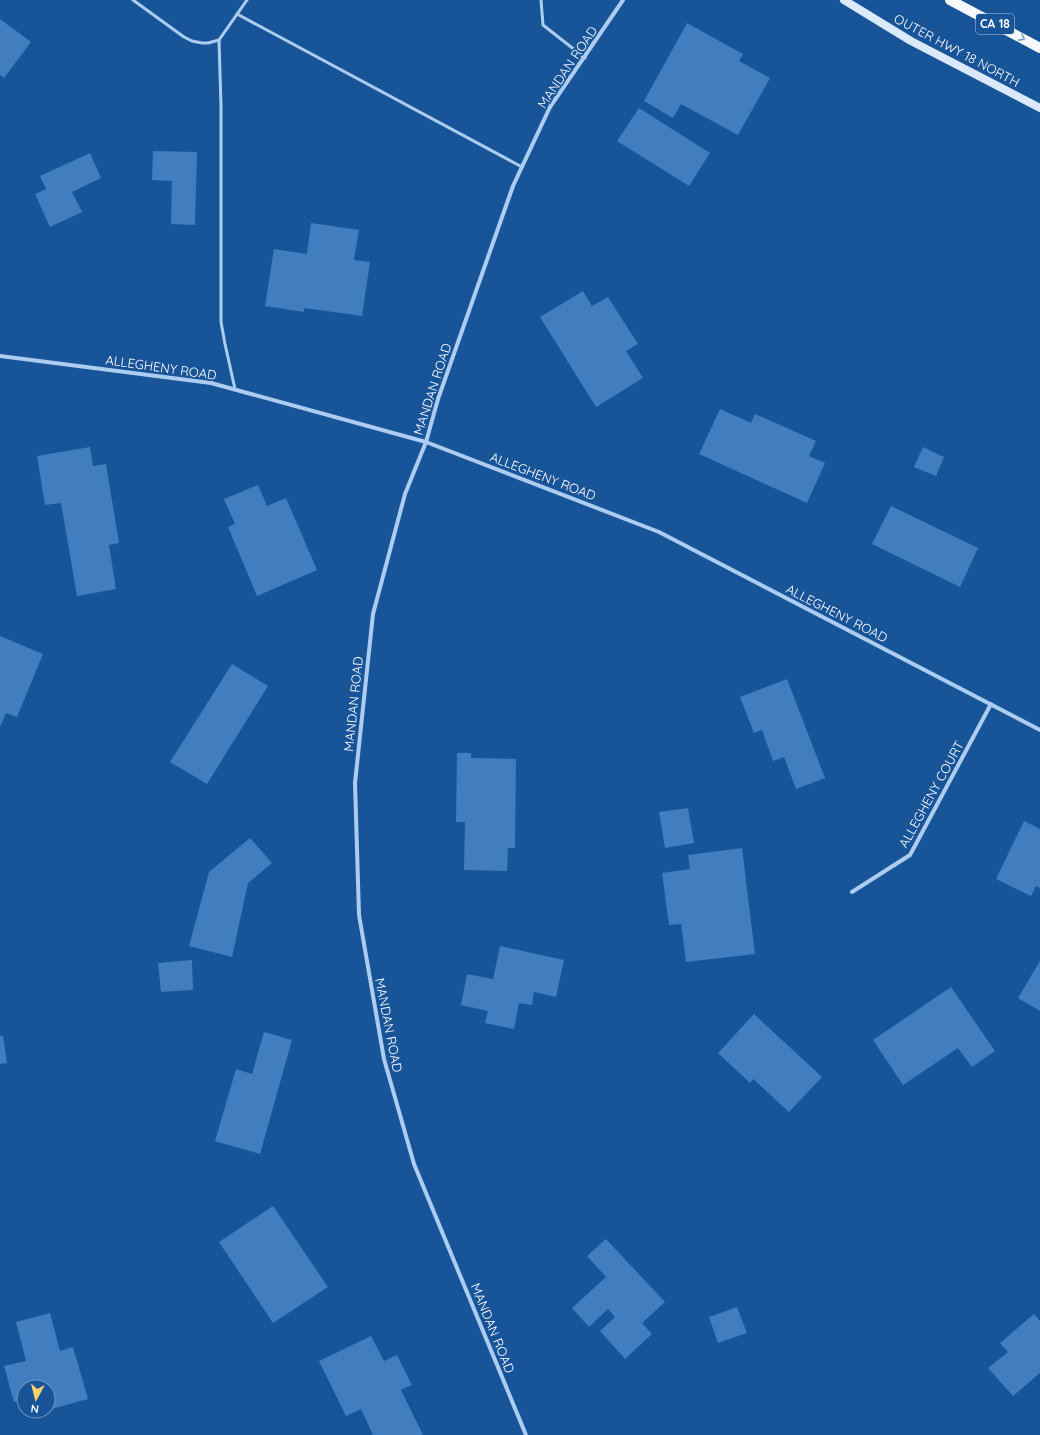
<svg xmlns="http://www.w3.org/2000/svg" width="1040" height="1435" font-family="Quicksand,sans-serif">
  <style>
    .building { fill: #417dbf }
    .lines { fill: none; stroke-linecap: round; stroke-linejoin: round }
    .lane { stroke: #accdf1; stroke-width: 3 }
    .street { stroke: #accdf1; stroke-width: 4 }
    .secondary { stroke: #daeafc; stroke-width: 8 }
    .primary { stroke: #f6faff; stroke-width: 10 }
    .oneway { stroke: #7c9fc6 }
    .labels { text-anchor: middle; stroke-width: 3.5; stroke-linejoin: round; paint-order: stroke }
    .shield { fill: #185498; stroke: #bacce0; stroke-width: 1 }
    .shield-label { font-size: 12px; font-weight: bold; fill: #fff }
    .street-label { font-size: 13px; fill: #fff; stroke: #185498 }
  </style>
  <rect width="100%" height="100%" fill="#185498"/>
  <!-- building -->
  <g class="building">
    <polygon points="0,19 31,42 4,78 0,75"/>
    <polygon points="687,23 743,54 739,61 770,78 738,135 681,104 673,118 644,101"/>
    <polygon points="639,108 710,153 689,186 617,141"/>
    <polygon points="153,151 197,152 195,225 171,224 172,181 152,180"/>
    <polygon points="90,153 101,178 72,192 82,212 50,227 35,194 46,189 40,176"/>
    <polygon points="311,223 359,230 354,260 370,262 362,316 304,308 304,312 265,306 274,249 307,254"/>
    <polygon points="583,291 592,306 608,297 638,344 626,351 643,378 596,407 540,317"/>
    <polygon points="720,409 751,423 755,414 816,441 809,456 825,463 807,503 699,454"/>
    <polygon points="90,447 93,466 106,464 119,543 109,545 116,589 77,596 61,503 45,505 37,456"/>
    <polygon points="923,447 944,457 936,476 914,467"/>
    <polygon points="258,485 267,506 286,498 317,570 257,596 228,527 235,524 224,499"/>
    <polygon points="891,506 978,548 960,587 872,544"/>
    <polygon points="0,636 43,654 17,717 6,713 0,727"/>
    <polygon points="232,664 268,686 207,784 170,762"/>
    <polygon points="787,679 825,778 796,789 784,757 773,761 762,730 754,733 740,697"/>
    <polygon points="457,753 471,753 471,758 516,759 515,848 508,848 507,871 464,870 465,822 456,822"/>
    <polygon points="688,808 694,843 665,848 659,812"/>
    <polygon points="1024,821 1040,829 1040,888 1036,886 1031,896 996,879"/>
    <polygon points="250,838 272,863 248,883 232,957 189,946 209,872"/>
    <polygon points="742,848 755,954 686,962 681,924 669,925 662,873 690,869 688,855"/>
    <polygon points="500,946 564,960 556,997 534,992 532,1005 519,1003 514,1029 485,1023 488,1011 461,1005 467,974 493,979"/>
    <polygon points="192,960 193,990 161,992 158,963"/>
    <polygon points="1040,961 1040,1011 1018,998"/>
    <polygon points="951,987 995,1051 972,1067 958,1048 903,1085 873,1040"/>
    <polygon points="754,1014 822,1077 789,1112 753,1079 750,1083 718,1053"/>
    <polygon points="264,1032 292,1040 260,1154 215,1141 236,1069 252,1074"/>
    <polygon points="0,1036 3,1036 7,1063 0,1064"/>
    <polygon points="273,1206 328,1287 273,1323 219,1242"/>
    <polygon points="606,1239 665,1302 642,1323 652,1334 625,1359 600,1331 615,1317 608,1309 589,1327 572,1308 606,1277 587,1256"/>
    <polygon points="737,1307 747,1333 718,1343 709,1317"/>
    <polygon points="50,1313 60,1351 73,1347 88,1399 48,1410 48,1387 24,1387 24,1399 14,1402 4,1366 26,1361 16,1322"/>
    <polygon points="1034,1314 1040,1321 1040,1373 1013,1396 988,1368 1008,1352 1000,1343"/>
    <polygon points="371,1336 384,1361 397,1355 412,1385 401,1390 423,1435 373,1435 361,1409 346,1416 319,1361"/>
  </g>
  <g class="lines">
    <!-- lane -->
    <g class="lane">
      <polyline points="133,0 184,37 192,41 202,43 208,43 219,40 247,0"/>
      <polyline points="541,0 543,25 585,58"/>
      <polyline points="237,14 522,167"/>
      <polyline points="219,40 221,106 221,322 225,344 235,389"/>
    </g>
    <!-- street -->
    <g class="street">
      <polyline points="0,356 211,383 426,442 659,532 1040,730"/>
      <polyline points="852,892 910,855 991,704"/>
      <polyline points="526,1435 414,1164 384,1059 359,915 355,783 373,614 405,494 426,442 438,399 513,186 550,107 623,0"/>
    </g>
    <!-- secondary -->
    <polyline class="secondary" points="844,0 911,41 1040,108"/>
    <!-- primary -->
    <polyline class="primary" points="950,0 1040,48"/>
  </g>
  <!-- one-way arrows -->
  <defs><path id="oneway-chevron" d="M-2-3.5L2.5 0L-2 3.5" fill="none" stroke-width="1.6" stroke-linecap="round" stroke-linejoin="round"/></defs>
  <use class="oneway" href="#oneway-chevron" transform="translate(1022 38) rotate(28)"/>
  <g class="labels">
    <!-- shield labels -->
    <rect class="shield" x="976" y="14" width="38" height="20" rx="3"/>
    <g class="shield-label">
      <text x="995" y="28">CA 18</text>
    </g>
    <!-- street labels -->
    <g class="street-label">
      <text transform="translate(957 50) rotate(28)" y="5">OUTER HWY 18 NORTH</text>
      <text transform="translate(567 67) rotate(-56)" y="5">MANDAN ROAD</text>
      <text transform="translate(161 367) rotate(8)" y="5">ALLEGHENY ROAD</text>
      <text transform="translate(432 389) rotate(-72)" y="5">MANDAN ROAD</text>
      <text transform="translate(543 476) rotate(21)" y="5">ALLEGHENY ROAD</text>
      <text transform="translate(837 613) rotate(27)" y="5">ALLEGHENY ROAD</text>
      <text transform="translate(353 704) rotate(-84)" y="5">MANDAN ROAD</text>
      <text transform="translate(931 794) rotate(-61)" y="5">ALLEGHENY COURT</text>
      <text transform="translate(389 1025) rotate(79)" y="5">MANDAN ROAD</text>
      <text transform="translate(493 1328) rotate(68)" y="5">MANDAN ROAD</text>
    </g>
  </g>
  <!-- north arrow -->
  <g transform="translate(36 1399) rotate(187)"><circle r="19" fill="#185498" stroke="#7498c1"/>
  <path d="M0-3L7 15L0 10L-7 15Z" fill="#ffd06c"/>
  <text y="-6" font-size="11" font-weight="bold" text-anchor="middle" fill="#ffffff">N</text>
  </g>
</svg>
